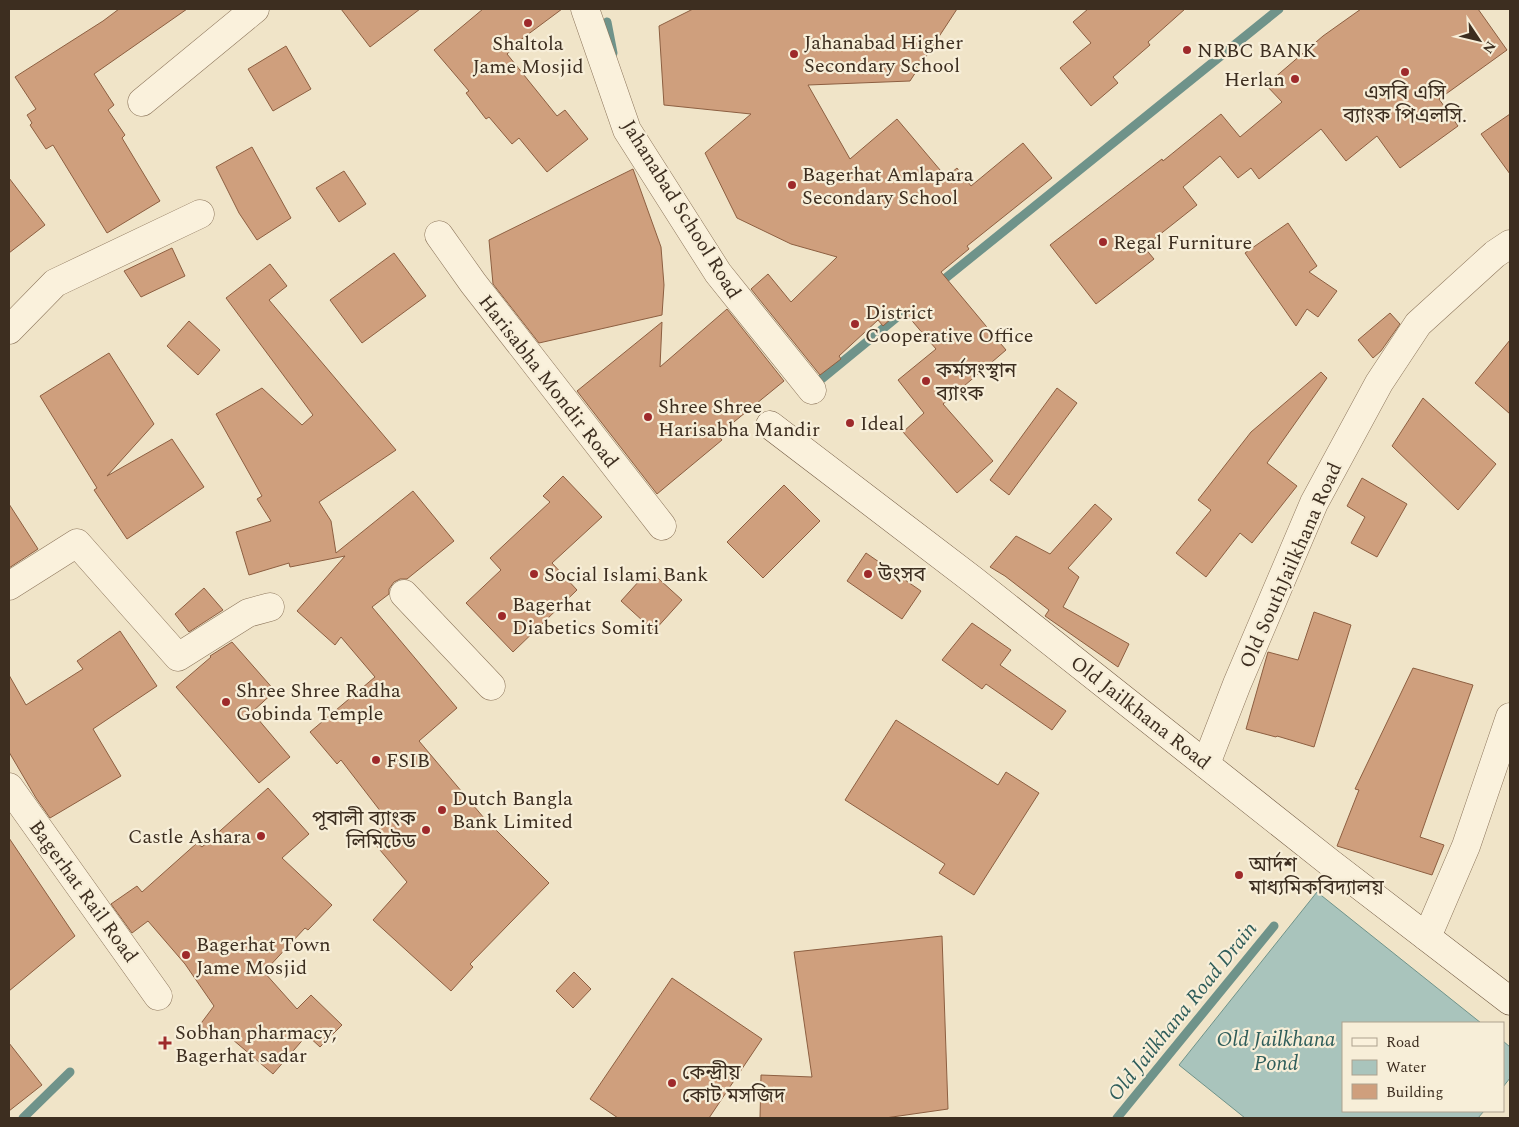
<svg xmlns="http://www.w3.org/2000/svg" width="1519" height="1127" font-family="Spectral,'Noto Sans Bengali',serif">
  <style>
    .water { fill: #a9c4bc; stroke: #6f938a }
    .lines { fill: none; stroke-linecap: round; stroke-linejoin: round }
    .stream { stroke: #6f938a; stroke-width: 9 }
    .building { fill: #cf9f7d; stroke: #8d5f41 }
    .minor-casing { stroke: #8d765c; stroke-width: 29 }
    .tertiary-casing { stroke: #8d765c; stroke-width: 29 }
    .secondary-casing { stroke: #6f573f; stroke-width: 29 }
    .minor { stroke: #faf1dc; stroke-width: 28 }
    .tertiary { stroke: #faf1dc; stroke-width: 28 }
    .secondary { stroke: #faf1dc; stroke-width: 28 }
    .poi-dot { fill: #9e2a2b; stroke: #f7eed8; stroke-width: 2 }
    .labels { text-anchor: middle; stroke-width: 4.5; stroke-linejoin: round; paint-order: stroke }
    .poi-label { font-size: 20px; fill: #3d2e20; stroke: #f7eed8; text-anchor: start }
    .street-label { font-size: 20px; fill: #3d2e20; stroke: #f7eed8 }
    .water-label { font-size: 21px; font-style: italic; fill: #2f5d5a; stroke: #f7eed8 }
  </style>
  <rect width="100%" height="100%" fill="#f0e4c8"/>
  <!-- water -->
  <g class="water">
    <polygon points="1317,892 1481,1023 1343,1023 1343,1111 1484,1111 1478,1118 1245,1118 1179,1065"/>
    <polygon points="1503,1041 1510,1047 1510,1078 1503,1087"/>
  </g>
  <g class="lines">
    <!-- stream -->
    <g class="stream">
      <polyline points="607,22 613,53"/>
      <polyline points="937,285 1279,9"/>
      <polyline points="813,386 913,304"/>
      <polyline points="23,1118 70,1072"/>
      <polyline points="1117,1118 1274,926"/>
    </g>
  </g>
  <!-- building -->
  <g class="building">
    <polygon points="119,9 187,9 94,74 114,105 108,110 125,135 122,138 160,201 107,233 53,145 46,149 30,125 32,123 27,115 36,109 15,77 103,21"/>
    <polygon points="341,9 420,9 370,47"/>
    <polygon points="483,9 562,9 515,44 516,46 507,54 557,116 565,110 588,139 547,172 519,138 512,144 489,117 486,119 466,93 469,91 434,50"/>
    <polygon points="693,9 957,9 910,81 808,85 850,159 897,119 946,177 957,168 971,186 1023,143 1052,178 967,246 969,249 941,272 1006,350 943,404 993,461 957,493 903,432 924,413 898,380 936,349 902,309 883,326 878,320 839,356 841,359 820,375 751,289 768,274 791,302 837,257 791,244 737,218 705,153 751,114 664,105 659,26"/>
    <polygon points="1088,9 1185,9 1148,42 1150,45 1113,77 1118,83 1091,106 1060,68 1091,43 1073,22"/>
    <polygon points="1361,9 1478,9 1507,50 1439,99 1458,126 1400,168 1377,136 1346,161 1321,129 1259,179 1251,168 1238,178 1220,156 1183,187 1197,205 1144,247 1154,259 1096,304 1050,245 1162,159 1163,161 1221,114 1240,137 1282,102 1266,85 1323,36"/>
    <polygon points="286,46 311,89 273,111 248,69"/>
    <polygon points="1510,114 1510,174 1481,134"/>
    <polygon points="252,147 291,218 257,240 239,213 216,167"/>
    <polygon points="633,169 661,247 664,285 662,315 539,343 493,284 489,240"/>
    <polygon points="344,171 366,204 339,222 316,188"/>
    <polygon points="9,178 45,225 9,253"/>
    <polygon points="1288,223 1317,266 1309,272 1337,291 1318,317 1307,309 1296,326 1245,253"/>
    <polygon points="172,248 185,276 141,297 124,271"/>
    <polygon points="394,253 426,296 362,343 330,300"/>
    <polygon points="270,264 287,286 269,300 396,450 319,502 331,521 336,553 413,491 454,541 407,579 400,579 394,582 389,589 389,594 372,607 457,708 419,741 484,818 549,883 470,964 473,967 451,991 373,920 407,882 369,837 388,821 341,760 337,764 310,732 375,677 341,637 335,645 297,611 345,556 290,567 289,563 249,575 236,532 271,521 257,499 262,496 216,414 262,388 302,425 313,415 226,298"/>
    <polygon points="727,309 784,381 718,435 722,440 657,494 577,391 662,322 660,367"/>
    <polygon points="1390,313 1400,324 1381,351 1373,358 1358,340"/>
    <polygon points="189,321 220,350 198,375 167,346"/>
    <polygon points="1510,340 1510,414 1475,383"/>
    <polygon points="109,353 154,424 107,476 172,439 204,487 127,539 94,490 97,488 40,396"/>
    <polygon points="1321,372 1327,378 1267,463 1297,486 1252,543 1240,533 1206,577 1176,553 1211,510 1198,500 1251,432"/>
    <polygon points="1057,388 1077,403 1009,495 990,480"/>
    <polygon points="1423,398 1496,464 1458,510 1392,446"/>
    <polygon points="563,476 602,517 552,563 577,590 513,652 466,603 501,570 490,558 550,502 543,496"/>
    <polygon points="1362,478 1407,504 1377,557 1351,543 1365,517 1347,506"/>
    <polygon points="784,485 820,521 763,578 727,542"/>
    <polygon points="9,504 38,549 9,568"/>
    <polygon points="1095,504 1112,519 1068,568 1079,577 1063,607 1129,644 1118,667 1045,616 1049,610 1005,576 990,567 1016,536 1050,554"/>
    <polygon points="866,553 921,591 902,619 847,581"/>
    <polygon points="649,570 682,600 654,631 621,601"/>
    <polygon points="204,588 223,610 189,632 175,614"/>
    <polygon points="1314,612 1351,625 1314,747 1277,736 1276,737 1246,729 1268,652 1298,660"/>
    <polygon points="972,623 1011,650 1000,665 1066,711 1052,730 986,684 982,689 942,660"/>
    <polygon points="120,631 157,686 93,729 121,776 50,818 36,798 9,752 9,675 26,705 83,669 77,661"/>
    <polygon points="232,642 275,691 252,712 290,757 259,783 176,687 211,657 210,656"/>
    <polygon points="1413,668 1473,685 1420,837 1444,845 1432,875 1337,846 1359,790 1355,789"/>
    <polygon points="896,720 998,785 1006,772 1039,793 974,895 939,873 945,864 845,800"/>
    <polygon points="268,788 309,834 282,858 332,905 308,930 305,928 264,972 297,1009 311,995 342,1025 320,1047 307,1035 273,1074 225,1033 218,1041 199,1026 214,1006 185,964 148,921 132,933 111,904 137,886 142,892 197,843 202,847"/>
    <polygon points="9,838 75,936 9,991"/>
    <polygon points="942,936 948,1109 885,1118 760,1118 761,1075 812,1077 794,952"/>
    <polygon points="574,972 591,989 573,1008 556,991"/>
    <polygon points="672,978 762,1039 709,1118 618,1118 590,1099"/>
    <polygon points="9,1043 42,1085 9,1111"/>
  </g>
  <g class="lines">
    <defs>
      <g id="minor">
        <polyline points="142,102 255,9"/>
        <polyline points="1206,764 1237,684 1314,503 1379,383 1418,324 1495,254 1510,244"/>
      </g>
      <g id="tertiary">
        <polyline points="585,9 627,130 718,273 812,390"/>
        <polyline points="439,235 473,283 662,526"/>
        <polyline points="9,330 55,283 200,214"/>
        <polyline points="9,586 77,543 178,657 248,613 270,607"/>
        <polyline points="404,594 491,686"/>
        <polyline points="9,787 158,996"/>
        <polyline points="1427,937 1466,846 1510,717"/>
      </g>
      <polyline id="secondary" points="770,425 973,580 1329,862 1510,1001"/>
    </defs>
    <!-- minor casing -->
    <use href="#minor" class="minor-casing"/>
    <!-- tertiary casing -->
    <use href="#tertiary" class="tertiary-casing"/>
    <!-- secondary casing -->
    <use href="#secondary" class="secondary-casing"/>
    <!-- minor -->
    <use href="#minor" class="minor"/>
    <!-- tertiary -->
    <use href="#tertiary" class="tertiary"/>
    <!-- secondary -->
    <use href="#secondary" class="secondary"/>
  </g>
  <!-- markers -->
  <g class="poi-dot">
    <circle cx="528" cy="23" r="5"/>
    <circle cx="1187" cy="50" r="5"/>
    <circle cx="794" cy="54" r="5"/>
    <circle cx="1405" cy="72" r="5"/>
    <circle cx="1295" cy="79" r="5"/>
    <circle cx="792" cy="185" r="5"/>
    <circle cx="1103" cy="242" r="5"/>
    <circle cx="855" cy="324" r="5"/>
    <circle cx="926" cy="381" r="5"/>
    <circle cx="648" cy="417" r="5"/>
    <circle cx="850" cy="423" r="5"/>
    <circle cx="534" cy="574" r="5"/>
    <circle cx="868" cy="574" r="5"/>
    <circle cx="502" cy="616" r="5"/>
    <circle cx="226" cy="702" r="5"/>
    <circle cx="376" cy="760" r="5"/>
    <circle cx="442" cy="810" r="5"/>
    <circle cx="426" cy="830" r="5"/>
    <circle cx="261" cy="836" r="5"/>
    <circle cx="1239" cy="875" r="5"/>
    <circle cx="186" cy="955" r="5"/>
    <path d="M162.5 1035.5h5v5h5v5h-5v5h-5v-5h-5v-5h5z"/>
    <circle cx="672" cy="1083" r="5"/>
  </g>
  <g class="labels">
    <!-- poi labels -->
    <g class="poi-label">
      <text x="804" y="49">Jahanabad Higher<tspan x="804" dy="23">Secondary School</tspan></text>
      <text x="528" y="50" text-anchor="middle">Shaltola<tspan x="528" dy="23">Jame Mosjid</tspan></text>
      <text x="1197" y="57">NRBC BANK</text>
      <text x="1285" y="86" text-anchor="end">Herlan</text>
      <text x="1405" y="99" text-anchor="middle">এসবি এসি<tspan x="1405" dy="23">ব্যাংক পিএলসি.</tspan></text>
      <text x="802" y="181">Bagerhat Amlapara<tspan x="802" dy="23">Secondary School</tspan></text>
      <text x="1113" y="249">Regal Furniture</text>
      <text x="865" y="319">District<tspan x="865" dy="23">Cooperative Office</tspan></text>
      <text x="936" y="377">কর্মসংস্থান<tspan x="936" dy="23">ব্যাংক</tspan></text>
      <text x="658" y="413">Shree Shree<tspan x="658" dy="23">Harisabha Mandir</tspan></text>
      <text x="860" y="430">Ideal</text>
      <text x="544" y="581">Social Islami Bank</text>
      <text x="878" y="581">উংসব</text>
      <text x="512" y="611">Bagerhat<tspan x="512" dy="23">Diabetics Somiti</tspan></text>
      <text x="236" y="697">Shree Shree Radha<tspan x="236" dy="23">Gobinda Temple</tspan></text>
      <text x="386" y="767">FSIB</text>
      <text x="452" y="805">Dutch Bangla<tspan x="452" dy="23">Bank Limited</tspan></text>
      <text x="416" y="825" text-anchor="end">পূবালী ব্যাংক<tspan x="416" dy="23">লিমিটেড</tspan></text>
      <text x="251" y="843" text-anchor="end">Castle Ashara</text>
      <text x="1249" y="871">আর্দশ<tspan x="1249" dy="23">মাধ্যমিকবিদ্যালয়</tspan></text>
      <text x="196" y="951">Bagerhat Town<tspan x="196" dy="23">Jame Mosjid</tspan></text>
      <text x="175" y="1039">Sobhan pharmacy,<tspan x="175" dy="23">Bagerhat sadar</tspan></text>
      <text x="682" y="1079">কেন্দ্রীয়<tspan x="682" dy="23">কোট মসজিদ</tspan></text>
    </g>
    <!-- street labels -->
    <g class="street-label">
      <text transform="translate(682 209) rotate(58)" y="7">Jahanabad School Road</text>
      <text transform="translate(549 381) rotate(52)" y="7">Harisabha Mondir Road</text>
      <text transform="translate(1290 565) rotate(-66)" y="7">Old SouthJailkhana Road</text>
      <text transform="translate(1141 712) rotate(38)" y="7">Old Jailkhana Road</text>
      <text transform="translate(84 891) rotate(54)" y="7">Bagerhat Rail Road</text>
    </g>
    <!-- water labels -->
    <g class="water-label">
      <text transform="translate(1182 1011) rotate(-51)" y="7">Old Jailkhana Road Drain</text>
      <text x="1276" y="1046">Old Jailkhana<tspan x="1276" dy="24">Pond</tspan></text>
    </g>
  </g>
  <!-- border -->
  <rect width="1519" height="1127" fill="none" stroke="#3d2e20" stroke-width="20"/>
  <!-- legend -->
  <rect x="1342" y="1022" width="162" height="90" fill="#f7eed8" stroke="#ada18e"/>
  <rect x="1352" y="1038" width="25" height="8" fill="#faf1dc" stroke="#ada18e"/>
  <text x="1386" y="1047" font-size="15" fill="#3d2e20">Road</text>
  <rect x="1352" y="1060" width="25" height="15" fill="#a9c4bc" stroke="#ada18e"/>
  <text x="1386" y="1072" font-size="15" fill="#3d2e20">Water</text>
  <rect x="1352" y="1084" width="25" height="15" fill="#cf9f7d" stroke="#ada18e"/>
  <text x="1386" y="1097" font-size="15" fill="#3d2e20">Building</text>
  <!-- north arrow -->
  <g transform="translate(1479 40) rotate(125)" stroke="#f7eed8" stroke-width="4" paint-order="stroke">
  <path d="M0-4L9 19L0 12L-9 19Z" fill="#3d2e20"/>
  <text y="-8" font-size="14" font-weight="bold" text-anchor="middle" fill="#3d2e20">N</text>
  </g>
</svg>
